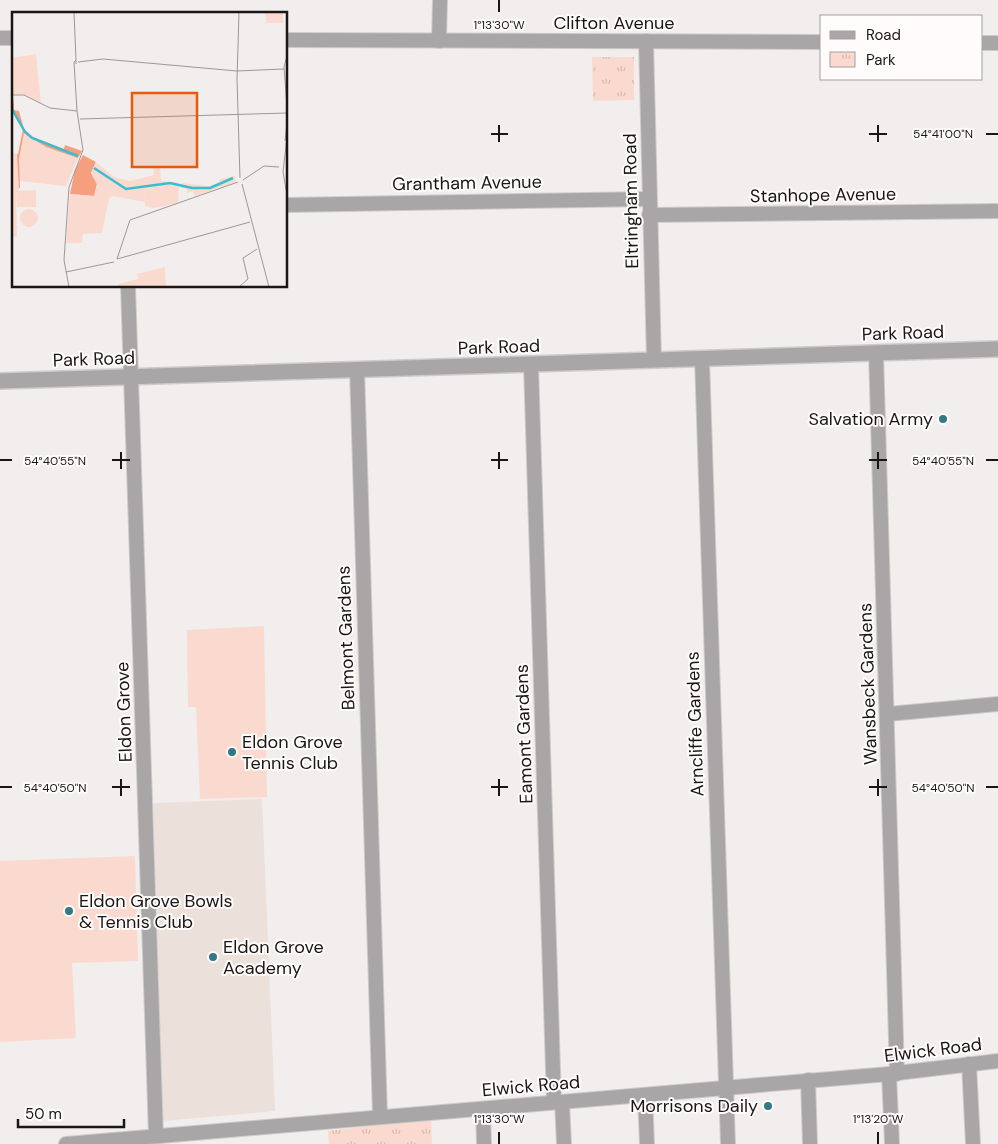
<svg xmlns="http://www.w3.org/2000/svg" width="998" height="1144" font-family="'DM Sans',sans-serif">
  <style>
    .built { fill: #ece0db }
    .park { fill: url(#park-tufts) }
    .garden { fill: #fadace }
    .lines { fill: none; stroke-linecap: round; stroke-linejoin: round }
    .minor-casing { stroke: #cfcbcb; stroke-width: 16 }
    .tertiary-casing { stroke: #cfcbcb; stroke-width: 18 }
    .minor { stroke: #a8a6a6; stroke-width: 14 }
    .tertiary { stroke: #a8a6a6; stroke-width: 15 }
    .ticks { fill: none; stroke: #181616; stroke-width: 2 }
    .poi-dot { fill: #327984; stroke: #fffcfb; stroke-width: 2 }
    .labels { text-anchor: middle; stroke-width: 4; stroke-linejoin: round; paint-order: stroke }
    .street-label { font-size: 18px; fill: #181616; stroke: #fffcfb }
    .poi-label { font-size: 18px; fill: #181616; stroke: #fffcfb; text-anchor: start }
    .inset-river { fill: none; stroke: #38bdd1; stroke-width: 2.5 }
    .inset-road { fill: none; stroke: #9b9897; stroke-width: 1 }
    .view { fill: #e8590c; fill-opacity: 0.15; stroke: #e8590c; stroke-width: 2.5 }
    .inset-edge { fill: none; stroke: #181616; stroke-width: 2.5 }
    .ticks-label { font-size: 12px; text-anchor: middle; fill: #181616; stroke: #fffcfb; stroke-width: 4; stroke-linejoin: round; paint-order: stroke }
  </style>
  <defs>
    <pattern id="park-tufts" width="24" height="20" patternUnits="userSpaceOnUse" patternTransform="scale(1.25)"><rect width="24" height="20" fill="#fadace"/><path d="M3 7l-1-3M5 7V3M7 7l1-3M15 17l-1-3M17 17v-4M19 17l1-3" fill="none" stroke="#d6bab0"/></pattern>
  </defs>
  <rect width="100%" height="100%" fill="#f2eeed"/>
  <!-- built -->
  <polygon class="built" points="262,799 275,1111 163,1121 153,803"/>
  <!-- park -->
  <g class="park">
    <polygon points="592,57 634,57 634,100 593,101"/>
    <polygon points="431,1118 432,1144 329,1144 328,1131"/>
  </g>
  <!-- garden -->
  <g class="garden">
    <polygon points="264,626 267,797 200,799 196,707 188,707 187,630"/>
    <polygon points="135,856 138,961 72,963 76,1038 0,1042 0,861"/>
  </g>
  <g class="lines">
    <defs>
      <g id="minor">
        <polyline points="0,38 14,38"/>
        <polyline points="286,40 822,42"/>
        <polyline points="439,41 440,0"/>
        <polyline points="646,41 654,360"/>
        <polyline points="982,43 998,43"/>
        <polyline points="286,205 649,199"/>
        <polyline points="649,215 998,211"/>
        <polyline points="128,286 156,1136"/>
        <polyline points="876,353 897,1074"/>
        <polyline points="702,359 728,1144"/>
        <polyline points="531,365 554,1102"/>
        <polyline points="357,369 380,1116"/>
        <polyline points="888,714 998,704"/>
        <polyline points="969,1064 973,1144"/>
        <polyline points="889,1074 892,1144"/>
        <polyline points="808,1080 810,1144"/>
        <polyline points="645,1095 647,1144"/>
        <polyline points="562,1102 564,1144"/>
        <polyline points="483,1109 484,1144"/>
        <polyline points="66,1144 889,1074 998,1061"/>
      </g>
      <polyline id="tertiary" points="0,381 998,349"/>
    </defs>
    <!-- minor casing -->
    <use href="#minor" class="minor-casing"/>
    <!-- tertiary casing -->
    <use href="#tertiary" class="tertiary-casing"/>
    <!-- minor -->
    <use href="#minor" class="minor"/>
    <!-- tertiary -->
    <use href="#tertiary" class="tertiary"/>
  </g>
  <!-- ticks -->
  <path class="ticks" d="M499 0V12M499 125V142M878 125V142M491 134H508M869 134H887M986 134H998M121 452V469M499 452V469M878 452V469M0 460H12M112 460H130M491 460H508M869 460H887M986 460H998M121 779V796M499 779V796M878 779V796M0 787H12M112 787H130M491 787H508M869 787H887M986 787H998M499 1132V1144M878 1132V1144"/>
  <!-- markers -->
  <g class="poi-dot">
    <circle cx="943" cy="419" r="5"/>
    <circle cx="232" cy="752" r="5"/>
    <circle cx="69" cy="911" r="5"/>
    <circle cx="213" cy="957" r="5"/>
    <circle cx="768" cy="1106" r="5"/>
  </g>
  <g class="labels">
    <!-- street labels -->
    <g class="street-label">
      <text x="614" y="29">Clifton Avenue</text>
      <text transform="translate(467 183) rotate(-1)" y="6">Grantham Avenue</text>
      <text transform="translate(823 195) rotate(-1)" y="6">Stanhope Avenue</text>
      <text transform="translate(631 201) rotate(-91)" y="6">Eltringham Road</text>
      <text transform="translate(903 333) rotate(-2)" y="6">Park Road</text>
      <text transform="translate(499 347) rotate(-2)" y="6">Park Road</text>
      <text transform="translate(94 359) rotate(-2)" y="6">Park Road</text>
      <text transform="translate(346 638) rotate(-92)" y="6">Belmont Gardens</text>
      <text transform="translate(868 684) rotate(-92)" y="6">Wansbeck Gardens</text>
      <text transform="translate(124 712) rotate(-92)" y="6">Eldon Grove</text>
      <text transform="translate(695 724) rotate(-92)" y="6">Arncliffe Gardens</text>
      <text transform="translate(524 734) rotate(-92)" y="6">Eamont Gardens</text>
      <text transform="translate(933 1050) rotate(-7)" y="6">Elwick Road</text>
      <text transform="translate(531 1086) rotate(-5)" y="6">Elwick Road</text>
    </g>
    <!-- poi labels -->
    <g class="poi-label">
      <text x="933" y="425" text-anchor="end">Salvation Army</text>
      <text x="242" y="748">Eldon Grove<tspan x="242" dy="21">Tennis Club</tspan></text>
      <text x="79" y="907">Eldon Grove Bowls<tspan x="79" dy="21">&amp; Tennis Club</tspan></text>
      <text x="223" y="953">Eldon Grove<tspan x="223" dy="21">Academy</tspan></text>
      <text x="758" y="1112" text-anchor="end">Morrisons Daily</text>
    </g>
  </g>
  <!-- overview -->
  <g transform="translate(12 12)">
    <rect width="275" height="275" fill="#f2eeed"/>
    <path d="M12 121 34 134 66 146 54 174 7 169V147Z" fill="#fadace"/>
    <path d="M2 85V98L7 99 12 117 21 125 52 137 53 133 70 139 66 146 34 135 12 121 7 147 8 176H5L0 143 6 142 11 117 0 100ZM71 143 84 150 79 161 85 172 82 184 58 182 63 158Z" fill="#f69f7f"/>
    <path d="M24 42 29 91 10 82H0V46ZM5 142 7 179H4L5 225 0 224V143ZM84 150 102 165 118 169 142 163 141 154H148L149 169 167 171V174L132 177 133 190 100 184 97 187 90 221 71 222 70 231H54L58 182 82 184 85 172 79 161ZM223 164 224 170 183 184 181 179 175 181V177L169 176V171L197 174 207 171 208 167ZM153 255 154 275H106V272L126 267 125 262Z" fill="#fadace"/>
    <path d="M253 0H271V11H254ZM167 174 166 191 142 196 133 194 132 177ZM24 178V195H5L4 179ZM76 185 89 187 88 195 93 196 91 210 82 209 84 195 75 193ZM58 204a7 7 0 1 1 14 0a7 7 0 1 1-14 0ZM8 206a9 9 0 1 1 18 0a9 9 0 1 1-18 0Z" fill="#fadace"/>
    <path class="inset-river" d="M0 97 13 120 20 126 66 144M82 156 114 177 158 171 180 176H198L221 166"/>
    <path class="inset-road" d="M62 0 64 48M227 0 225 67 228 166M275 44 272 55 275 94M66 50 91 47 225 59 272 57M0 83H12L38 96 65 99M68 107 275 101M275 125 271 160 275 183M273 129 275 111M231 168 252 154 267 155M230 172 257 275M105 247 118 208 226 170M105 247 238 210M54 260 102 250M57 275 52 248 57 175 71 138 65 99 62 50 64 48V52M227 275 236 267 231 246 245 237"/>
    <path class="view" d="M120 81H185V155H120Z"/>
    <rect width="275" height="275" class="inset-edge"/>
  </g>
  <g class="ticks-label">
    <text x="499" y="29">1°13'30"W</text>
    <text x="943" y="138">54°41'00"N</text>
    <text x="55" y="465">54°40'55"N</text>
    <text x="943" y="465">54°40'55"N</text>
    <text x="55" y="792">54°40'50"N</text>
    <text x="943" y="792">54°40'50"N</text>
    <text x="499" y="1123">1°13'30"W</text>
    <text x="878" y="1123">1°13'20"W</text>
  </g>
  <!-- legend -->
  <rect x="820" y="15" width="162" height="65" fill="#fffcfb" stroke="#a3a09f"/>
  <rect x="830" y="31" width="25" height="8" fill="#a8a6a6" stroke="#a3a09f"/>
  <text x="866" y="40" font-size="15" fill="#181616">Road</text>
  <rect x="830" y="52" width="25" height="15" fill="url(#park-tufts)" stroke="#a3a09f"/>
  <text x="866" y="65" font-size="15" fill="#181616">Park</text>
  <!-- scale -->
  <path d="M18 1119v8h106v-8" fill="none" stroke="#181616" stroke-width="2.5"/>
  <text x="25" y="1119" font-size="15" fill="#181616" stroke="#fffcfb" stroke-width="4" paint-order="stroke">50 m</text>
</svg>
